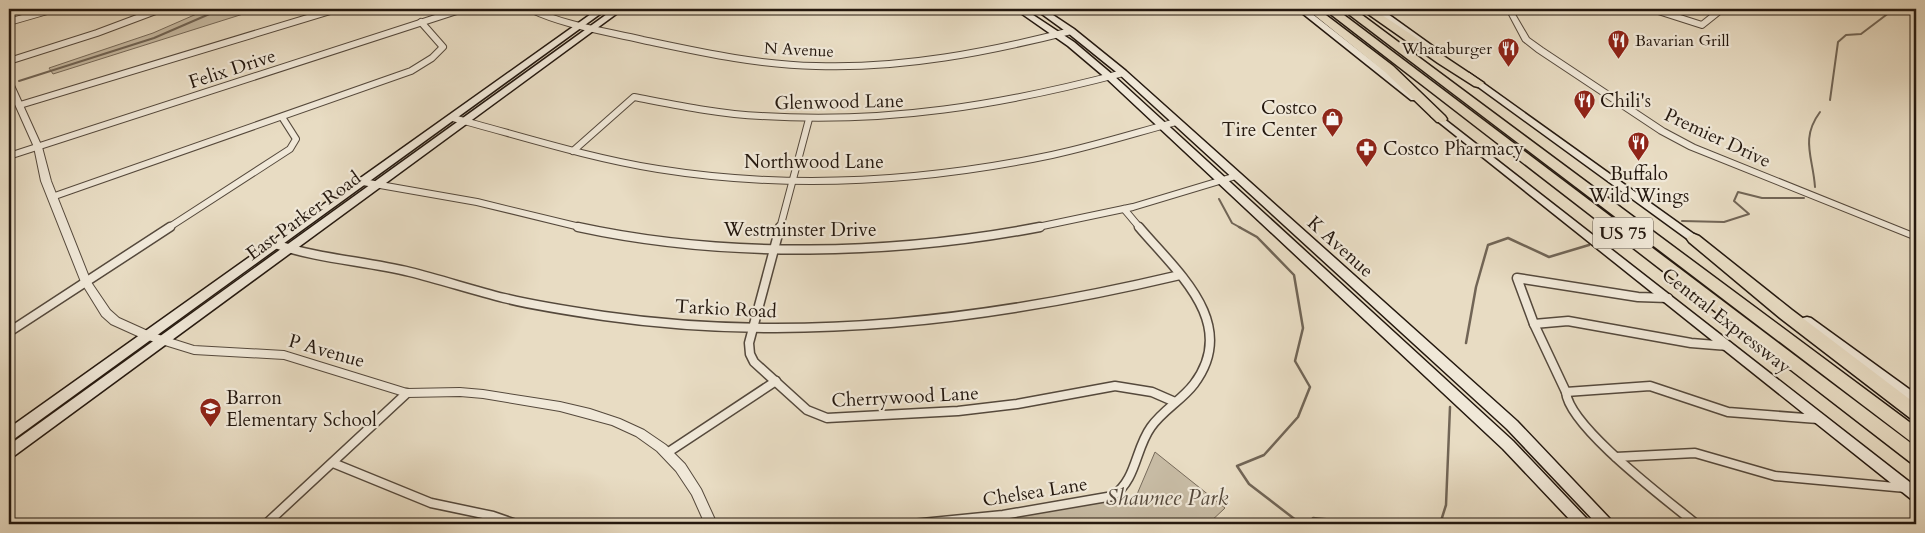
<svg xmlns="http://www.w3.org/2000/svg" width="1925" height="533" font-family="Cardo,serif">
  <style>
    .green { fill: #c7bba4; stroke: #766a5a }
    .lines { fill: none; stroke-linecap: round; stroke-linejoin: round }
    .stream-far1 { stroke: #716556; stroke-width: 2 }
    .stream { stroke: #716556; stroke-width: 2.5 }
    .minor-far1-casing { stroke: #55493c; stroke-width: 8 }
    .minor-casing { stroke: #55493c; stroke-width: 11 }
    .tertiary-casing { stroke: #55493c; stroke-width: 2 }
    .secondary-casing { stroke: #24180f; stroke-width: 3 }
    .motorway-casing { stroke: #24180f; stroke-width: 3 }
    .minor-far1 { stroke: #f0e8d8; stroke-width: 6 }
    .minor { stroke: #f0e8d8; stroke-width: 8 }
    .tertiary { fill: #f0e8d8; fill-rule: evenodd }
    .secondary { fill: #f0e8d8; fill-rule: evenodd }
    .motorway { fill: #e8dcc3; fill-rule: evenodd }
    .labels { text-anchor: middle; stroke-width: 4.5; stroke-linejoin: round; paint-order: stroke }
    .far-poi-label { font-size: 16px; fill: #24180f; stroke: #f0e8d8; text-anchor: start }
    .far-street-label { font-size: 16px; fill: #24180f; stroke: #f0e8d8 }
    .shield { fill: #f0e8d8; stroke: #61564b; stroke-width: 1 }
    .shield-label { font-size: 18px; font-weight: bold; fill: #24180f }
    .street-label { font-size: 19px; fill: #24180f; stroke: #f0e8d8 }
    .poi-label { font-size: 19px; fill: #24180f; stroke: #f0e8d8; text-anchor: start }
    .near-park-label { font-size: 22px; font-style: italic; fill: #55493c; stroke: #f0e8d8 }
  </style>
  <rect width="100%" height="100%" fill="#e8dcc3"/>
  <filter id="stains"><feTurbulence type="fractalNoise" baseFrequency=".004" numOctaves="4"/><feColorMatrix values="0 0 0 0 .2 0 0 0 0 .09 0 0 0 0 .02 0 0 0 .5 -.17"/></filter>
  <radialGradient id="worn" r=".72"><stop offset=".6" stop-color="#630" stop-opacity="0"/><stop offset="1" stop-color="#630" stop-opacity=".3"/></radialGradient>
  <!-- green -->
  <g class="green">
    <polygon points="208,9 259,9 53,74 49,68 153,33"/>
    <polygon points="1155,452 1225,508 1208,524 875,524 1135,499"/>
  </g>
  <g class="lines">
    <!-- stream-far1 -->
    <g class="stream-far1">
      <polyline points="19,81 154,38 221,9"/>
      <polyline points="1830,100 1838,42 1846,35 1861,34 1894,9"/>
      <path d="M1815 187C1813 157 1800 139 1820 112"/>
      <polyline points="1219,199 1232,223 1241,228"/>
      <polyline points="1682,221 1724,222 1749,214 1734,201 1738,192 1762,198 1804,198"/>
    </g>
    <!-- stream -->
    <g class="stream">
      <polyline points="1239,227 1257,237 1294,275 1303,328 1295,361 1310,387 1298,417 1264,455 1237,466 1249,484 1301,524"/>
      <polyline points="1466,343 1476,287 1488,245 1508,238 1549,257 1589,245"/>
      <polyline points="1308,524 1313,518 1378,524"/>
      <polyline points="1440,524 1446,505 1450,407"/>
    </g>
    <defs>
      <g id="minor-far1">
        <path d="M530 9C566 26 605 31 643 40 700 52 758 65 816 66 902 69 988 52 1071 31"/>
        <polyline points="1652,9 1702,25 1722,9"/>
        <polyline points="9,22 54,9"/>
        <polyline points="9,61 97,33 161,9"/>
        <polyline points="20,105 337,9"/>
        <path d="M453 118C521 136 589 158 658 169 789 190 923 182 1052 155 1094 146 1135 133 1176 122"/>
        <path d="M573 151 634 97C676 105 718 114 761 116 887 124 1002 105 1123 73"/>
        <polyline points="9,156 463,9"/>
        <polyline points="363,182 477,202 584,228"/>
        <polyline points="52,197 411,71 432,58 443,47 421,22"/>
        <polyline points="1124,209 1140,228"/>
        <polyline points="168,228 290,149 296,139 282,117"/>
        <polyline points="780,228 809,119"/>
        <polyline points="1033,228 1133,207 1236,176"/>
      </g>
      <g id="minor">
        <path d="M578 227C725 259 893 255 1040 227"/>
        <polyline points="780,227 749,343 750,354 754,362 807,410 827,418 958,411 1017,404 1115,386 1152,392 1175,402"/>
        <path d="M275 244C319 259 365 261 410 272 442 280 472 290 504 298 536 306 570 311 604 316 798 344 990 320 1180 275"/>
        <path d="M1668 298 1638 297 1517 278 1534 324 1566 392C1569 427 1667 500 1696 524"/>
        <polyline points="1534,324 1568,321 1691,343 1728,346"/>
        <polyline points="9,332 170,227"/>
        <polyline points="1566,392 1650,386 1728,412 1818,419"/>
        <polyline points="667,453 776,381"/>
        <polyline points="1616,457 1695,453 1775,476 1906,488"/>
        <polyline points="333,463 431,503 493,516 516,524"/>
        <polyline points="266,524 407,393"/>
        <path d="M912 524 1003 515 1113 496C1137 479 1135 449 1151 427 1163 410 1182 400 1194 384 1240 323 1176 271 1139 227"/>
      </g>
      <g id="tertiary">
        <polygon points="1506,9 1512,9 1529,38 1543,48 1665,129 1695,145 1916,234 1916,240 1689,149 1659,133 1537,52 1523,41"/>
        <polygon points="9,81 13,83 42,147 51,181 91,282 110,310 119,318 150,332 194,346 284,351 407,389 460,388 483,390 560,402 590,409 620,419 644,430 666,445 685,464 701,489 717,524 705,524 692,495 676,471 657,451 636,436 612,425 560,411 483,398 460,396 407,397 284,359 194,354 142,338 111,324 102,316 81,282 41,181 34,147 9,91"/>
      </g>
      <g id="secondary">
        <polygon points="598,9 607,9 14,439 9,440 9,428"/>
        <polygon points="614,9 623,9 14,456 9,457 9,445"/>
        <polygon points="1015,9 1024,9 1074,42 1113,75 1513,441 1588,520 1590,524 1574,524 1503,449 1107,79 1068,46"/>
        <polygon points="1035,9 1044,9 1074,29 1126,71 1517,421 1611,520 1613,524 1597,524 1507,429 1120,75 1068,33"/>
        <polygon points="1297,9 1306,9 1417,96 1417,100 1411,100"/>
        <polygon points="1372,9 1381,9 1434,47 1433,49 1427,49"/>
        <polygon points="1469,73 1705,242 1706,244 1705,246 1697,246 1466,78 1465,76"/>
        <polygon points="1434,111 1916,487 1916,501 1911,499 1431,116 1431,112"/>
        <polygon points="1807,317 1811,318 1916,394 1916,406 1911,404 1803,324 1801,321 1803,318"/>
      </g>
      <g id="motorway">
        <polygon points="1307,9 1318,9 1393,66 1445,116 1447,119 1445,122 1437,122 1385,72"/>
        <polygon points="1324,9 1336,9 1916,447 1916,464 1910,462"/>
        <polygon points="1342,9 1354,9 1916,427 1916,443 1910,441"/>
        <polygon points="1361,9 1373,9 1484,83 1478,87 1474,86 1438,63"/>
        <polygon points="1694,234 1699,236 1792,310 1916,404 1916,420 1910,418 1780,318 1689,242 1687,239 1689,236"/>
      </g>
    </defs>
    <!-- minor-far1 casing -->
    <use href="#minor-far1" class="minor-far1-casing"/>
    <!-- minor casing -->
    <use href="#minor" class="minor-casing"/>
    <!-- tertiary casing -->
    <use href="#tertiary" class="tertiary-casing"/>
    <!-- secondary casing -->
    <use href="#secondary" class="secondary-casing"/>
    <!-- motorway casing -->
    <use href="#motorway" class="motorway-casing"/>
    <!-- minor-far1 -->
    <use href="#minor-far1" class="minor-far1"/>
    <!-- minor -->
    <use href="#minor" class="minor"/>
    <!-- tertiary -->
    <use href="#tertiary" class="tertiary"/>
    <!-- secondary -->
    <use href="#secondary" class="secondary"/>
    <!-- motorway -->
    <use href="#motorway" class="motorway"/>
  </g>
  <!-- icons -->
  <defs>
    <symbol id="restaurant-pin" viewBox="-11 -11 22 30"><path d="M0 17L-7.5 6A9.5 9.5 0 1 1 7.5 6Z" fill="#8f2418" stroke="#f0e8d8"/><path d="M-5-6h1v4h1v-4h1v4h1v-4h1v5L-1.5 .5V6h-2V.5L-5-1ZM5-6V6H3V1.5H1.5Q1.5-4 5-6Z" fill="#fff"/></symbol>
    <symbol id="shop-pin" viewBox="-11 -11 22 30"><path d="M0 17L-7.5 6A9.5 9.5 0 1 1 7.5 6Z" fill="#8f2418" stroke="#f0e8d8"/><path d="M-5-2.5h2.3a2.7 3.5 0 0 1 5.4 0H5L5.5 6h-11ZM-1.5-2.5h3a1.5 2.3 0 0 0-3 0Z" fill="#fff"/></symbol>
    <symbol id="pharmacy-pin" viewBox="-11 -11 22 30"><path d="M0 17L-7.5 6A9.5 9.5 0 1 1 7.5 6Z" fill="#8f2418" stroke="#f0e8d8"/><path d="M-2-6h4v4h4v4h-4v4h-4v-4h-4v-4h4Z" fill="#fff"/></symbol>
    <symbol id="school-pin" viewBox="-11 -11 22 30"><path d="M0 17L-7.5 6A9.5 9.5 0 1 1 7.5 6Z" fill="#8f2418" stroke="#f0e8d8"/><path d="M0-5L7-2L0 1L-7-2ZM-4 1L0 2.5L4 1V4Q0 6-4 4Z" fill="#fff"/></symbol>
  </defs>
  <g fill-rule="evenodd">
    <use href="#restaurant-pin" x="1606" y="28" width="25" height="34"/>
    <use href="#restaurant-pin" x="1496" y="36" width="25" height="34"/>
    <use href="#restaurant-pin" x="1572" y="88" width="25" height="34"/>
    <use href="#shop-pin" x="1320" y="106" width="25" height="34"/>
    <use href="#restaurant-pin" x="1626" y="130" width="25" height="34"/>
    <use href="#pharmacy-pin" x="1354" y="136" width="25" height="34"/>
    <use href="#school-pin" x="198" y="396" width="25" height="34"/>
  </g>
  <g class="labels">
    <!-- far-poi labels -->
    <g class="far-poi-label">
      <text x="1635" y="46">Bavarian Grill</text>
      <text x="1492" y="54" text-anchor="end">Whataburger</text>
    </g>
    <!-- far-street labels -->
    <g class="far-street-label">
      <text transform="translate(799 49) rotate(3)" y="6">N Avenue</text>
    </g>
    <!-- shield labels -->
    <rect class="shield" x="1593" y="217.5" width="60" height="31" rx="4"/>
    <g class="shield-label">
      <text x="1623" y="239">US 75</text>
    </g>
    <!-- street labels -->
    <g class="street-label">
      <text transform="translate(232 68) rotate(-18)" y="7">Felix Drive</text>
      <text transform="translate(839 101) rotate(-1)" y="7">Glenwood Lane</text>
      <text transform="translate(1718 137) rotate(25)" y="7">Premier Drive</text>
      <text x="814" y="168">Northwood Lane</text>
      <text transform="translate(303 215) rotate(-36)" y="7">East Parker Road</text>
      <text x="800" y="236">Westminster Drive</text>
      <text transform="translate(1341 246) rotate(42)" y="7">K Avenue</text>
      <text transform="translate(726 308) rotate(3)" y="7">Tarkio Road</text>
      <text transform="translate(1727 320) rotate(38)" y="7">Central Expressway</text>
      <text transform="translate(327 350) rotate(16)" y="7">P Avenue</text>
      <text transform="translate(905 396) rotate(-3)" y="7">Cherrywood Lane</text>
      <text transform="translate(1035 491) rotate(-9)" y="7">Chelsea Lane</text>
    </g>
    <!-- poi labels -->
    <g class="poi-label">
      <text x="1600" y="107">Chili's</text>
      <text x="1317" y="114" text-anchor="end">Costco<tspan x="1317" dy="22">Tire Center</tspan></text>
      <text x="1383" y="155">Costco Pharmacy</text>
      <text x="1639" y="180" text-anchor="middle">Buffalo<tspan x="1639" dy="22">Wild Wings</tspan></text>
      <text x="226" y="404">Barron<tspan x="226" dy="22">Elementary School</tspan></text>
    </g>
    <!-- near-park labels -->
    <g class="near-park-label">
      <text x="1167" y="505">Shawnee Park</text>
    </g>
  </g>
  <!-- margin -->
  <rect width="1925" height="533" fill="none" stroke="#e8dcc3" stroke-width="30"/>
  <rect x="10" y="10" width="1905" height="513" fill="none" stroke="#24180f" stroke-width="2.5"/>
  <rect x="15" y="15" width="1895" height="503" fill="none" stroke="#24180f"/>
  <rect width="100%" height="100%" filter="url(#stains)"/>
  <rect width="100%" height="100%" fill="url(#worn)"/>
</svg>
